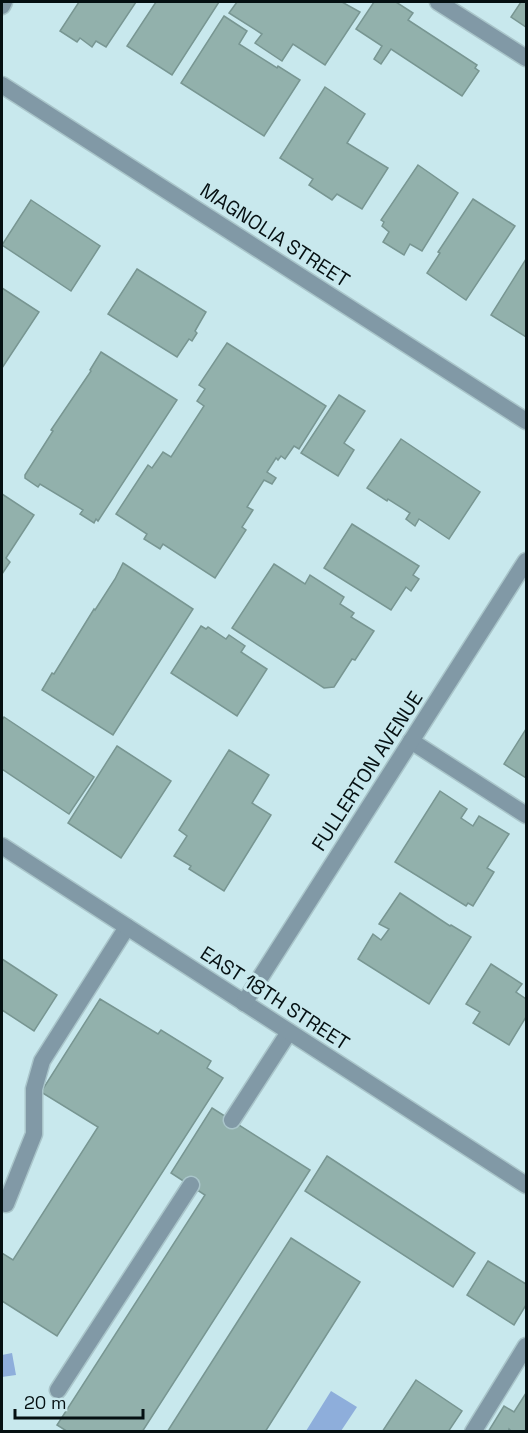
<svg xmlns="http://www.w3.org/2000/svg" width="528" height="1433" font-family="'Space Grotesk',sans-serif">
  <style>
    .water { fill: #8eaedb }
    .building { fill: #92b1ac; stroke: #789692; stroke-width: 1.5 }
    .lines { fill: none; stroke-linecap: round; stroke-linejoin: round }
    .service-casing { stroke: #a9c5ca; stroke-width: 19 }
    .minor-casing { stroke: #a9c5ca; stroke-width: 19 }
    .service { stroke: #8199a6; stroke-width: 16 }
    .minor { stroke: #8199a6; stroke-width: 16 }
    .labels { text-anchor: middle; stroke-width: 6; stroke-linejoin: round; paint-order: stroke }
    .street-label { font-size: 20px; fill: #051012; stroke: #c8e8ed }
  </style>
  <rect width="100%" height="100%" fill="#c8e8ed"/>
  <!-- water -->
  <g class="water">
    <polygon points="12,1353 16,1375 2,1377 2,1355"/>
    <polygon points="331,1391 357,1407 341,1431 306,1431"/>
  </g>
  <!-- building -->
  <g class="building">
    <polygon points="79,2 136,2 106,47 96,41 92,47 80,38 77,42 60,31"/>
    <polygon points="156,2 219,2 172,75 127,46"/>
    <polygon points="237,2 342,2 360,12 325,65 293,44 282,61 255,43 262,34 229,13"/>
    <polygon points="374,2 396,2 413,13 408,20 477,65 475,68 479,71 462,96 391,49 381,64 374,59 382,46 356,29"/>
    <polygon points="521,2 526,2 526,27 511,17"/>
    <polygon points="224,16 247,31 239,44 277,68 278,66 300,80 264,136 181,83"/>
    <polygon points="325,87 365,114 347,143 388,168 362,209 337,194 332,200 309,185 313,179 280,158"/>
    <polygon points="418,165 458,193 422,251 410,244 404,255 383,242 389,232 382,226 384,222 381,220"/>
    <polygon points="473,199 515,226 466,300 427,273 440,253 438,252"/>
    <polygon points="31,200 100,246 71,291 2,245"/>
    <polygon points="526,259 526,337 491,315"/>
    <polygon points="137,269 206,312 195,331 197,333 192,341 189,339 177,357 108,314"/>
    <polygon points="2,288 39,312 2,368"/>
    <polygon points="227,343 326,406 299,449 294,446 285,459 281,456 278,460 276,458 267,472 276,478 272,484 264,480 247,507 253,510 242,527 246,530 215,578 163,544 160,549 144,539 147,534 116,514 148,465 152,468 163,452 171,457 204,406 197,401 205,389 199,385"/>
    <polygon points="101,352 177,400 98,521 96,519 94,523 80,514 83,510 40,484 38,487 25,478 25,475 53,431 51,430 91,371 90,370"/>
    <polygon points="339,395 365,411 344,443 354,450 338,476 301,453"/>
    <polygon points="401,439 480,492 449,539 419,519 415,526 406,519 410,513 388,499 387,501 367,488"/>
    <polygon points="2,494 34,515 6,558 10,562 2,574"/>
    <polygon points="352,524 419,566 413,575 419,579 411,591 406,587 391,610 324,568"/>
    <polygon points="123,563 193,609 113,735 42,690 52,673 54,674 94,609 95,610 115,579"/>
    <polygon points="274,564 305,584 310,575 344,597 340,604 354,613 351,617 374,631 355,660 352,659 334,687 324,688 232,628"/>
    <polygon points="201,626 206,629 208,627 226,639 229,635 245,646 241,652 267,669 237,716 171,673"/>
    <polygon points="4,717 94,777 69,814 2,769 2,720"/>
    <polygon points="526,729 526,778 504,764"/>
    <polygon points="117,746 171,781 121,858 68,823"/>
    <polygon points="229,750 269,775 252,803 271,815 224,891 189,869 191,866 174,856 187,836 179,830"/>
    <polygon points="440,791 467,809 461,818 473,826 479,816 509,834 487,868 494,872 473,906 468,903 466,906 395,862"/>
    <polygon points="400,893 450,926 451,925 471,937 429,1004 358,959 373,934 381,940 389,929 379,924"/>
    <polygon points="2,959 57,995 34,1031 2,1010"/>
    <polygon points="491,964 522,984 516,992 526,999 526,1017 509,1045 473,1023 480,1012 466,1004"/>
    <polygon points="100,999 158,1034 161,1030 211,1061 207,1068 223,1078 57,1336 2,1301 2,1253 13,1260 98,1127 41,1092"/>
    <polygon points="212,1108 310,1170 142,1432 68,1432 57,1425 205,1195 171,1173"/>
    <polygon points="327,1156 475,1253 453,1287 305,1191"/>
    <polygon points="291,1238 360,1282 265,1432 167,1432"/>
    <polygon points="488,1261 526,1284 526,1305 514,1325 467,1295"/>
    <polygon points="416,1380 462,1411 448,1432 382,1432"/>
    <polygon points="526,1393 526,1432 512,1432 509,1429 508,1432 488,1432 504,1406 514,1412"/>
  </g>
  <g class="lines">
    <defs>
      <g id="service">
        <polyline points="438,2 526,58"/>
        <polyline points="2,6 4,2"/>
        <polyline points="411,741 526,815"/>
        <polyline points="232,1120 289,1032"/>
        <polyline points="6,1204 34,1134 34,1089 42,1061 127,927"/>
        <polyline points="58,1390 191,1185"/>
        <polyline points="473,1432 526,1346"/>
      </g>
      <g id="minor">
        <polyline points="2,85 526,421"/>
        <polyline points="2,846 526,1185"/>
        <polyline points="244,1003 526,561"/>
      </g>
    </defs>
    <!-- service casing -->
    <use href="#service" class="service-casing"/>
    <!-- minor casing -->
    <use href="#minor" class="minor-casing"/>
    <!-- service -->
    <use href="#service" class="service"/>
    <!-- minor -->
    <use href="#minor" class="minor"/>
  </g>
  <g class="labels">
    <!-- street labels -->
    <g class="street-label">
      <text transform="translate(275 235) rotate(33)" y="7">MAGNOLIA STREET</text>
      <text transform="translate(367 771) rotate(-57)" y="7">FULLERTON AVENUE</text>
      <text transform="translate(275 998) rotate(33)" y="7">EAST 18TH STREET</text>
    </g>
  </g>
  <!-- border -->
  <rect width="528" height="1433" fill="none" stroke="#051012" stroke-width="6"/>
  <!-- scale -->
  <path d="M15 1409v9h128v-9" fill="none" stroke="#051012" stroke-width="3"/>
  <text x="24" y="1409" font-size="18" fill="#051012" stroke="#c8e8ed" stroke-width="4.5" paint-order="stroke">20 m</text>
</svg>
